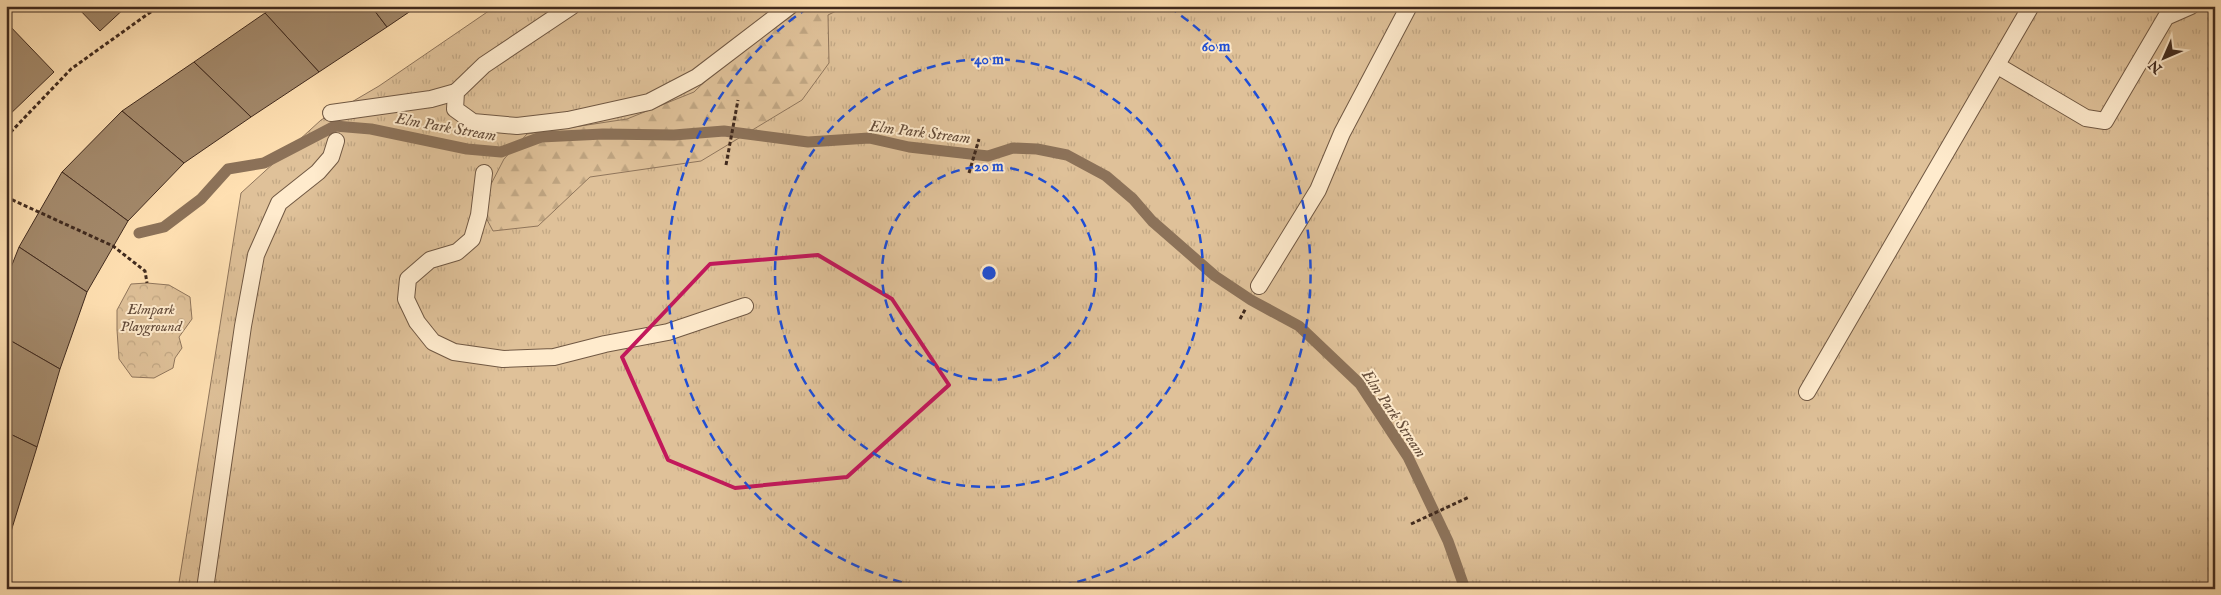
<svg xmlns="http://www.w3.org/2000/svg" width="2221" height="595" font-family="'IM FELL English',serif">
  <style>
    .grass { fill: url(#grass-tufts); stroke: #90765c }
    .forest { fill: url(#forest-firs); stroke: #90765c }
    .park { fill: url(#park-crowns); stroke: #90765c }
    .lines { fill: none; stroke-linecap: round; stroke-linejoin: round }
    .stream { stroke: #8c7259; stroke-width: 11 }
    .building { fill: #a3896b; stroke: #402a1e }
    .service-casing { stroke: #705843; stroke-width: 18 }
    .path { stroke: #402a1e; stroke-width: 3; stroke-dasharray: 4 2.5; stroke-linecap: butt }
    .service { stroke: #ffebcd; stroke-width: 16 }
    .marked { fill: none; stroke: #c2185b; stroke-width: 4; stroke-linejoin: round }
    .ring { fill: none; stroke: #1d4ed8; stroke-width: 2.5; stroke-dasharray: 9 6 }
    .labels { text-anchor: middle; stroke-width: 4; stroke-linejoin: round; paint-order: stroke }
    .park-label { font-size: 15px; font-style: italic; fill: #604837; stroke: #ffebcd }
    .water-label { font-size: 16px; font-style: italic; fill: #664e3b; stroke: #ffebcd }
    .centre { fill: #1d4ed8; stroke: #ffebcd; stroke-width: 2.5 }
    .ring-label { font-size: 15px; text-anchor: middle; font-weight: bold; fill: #1d4ed8; stroke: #ffebcd; stroke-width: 4; stroke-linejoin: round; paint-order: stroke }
  </style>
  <defs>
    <pattern id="grass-tufts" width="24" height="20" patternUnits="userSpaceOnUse" patternTransform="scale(1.25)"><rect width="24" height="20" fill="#dfc199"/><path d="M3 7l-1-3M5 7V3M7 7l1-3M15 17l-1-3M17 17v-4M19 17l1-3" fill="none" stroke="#c0a683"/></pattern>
    <pattern id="forest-firs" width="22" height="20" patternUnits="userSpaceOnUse" patternTransform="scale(1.25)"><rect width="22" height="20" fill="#dfc199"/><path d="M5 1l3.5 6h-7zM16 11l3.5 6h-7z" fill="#c0a683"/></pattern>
    <pattern id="park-crowns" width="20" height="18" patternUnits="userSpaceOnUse" patternTransform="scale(1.25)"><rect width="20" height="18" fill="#dfc199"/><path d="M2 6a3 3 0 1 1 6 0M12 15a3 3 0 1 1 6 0" fill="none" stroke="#c0a683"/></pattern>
  </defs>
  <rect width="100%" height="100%" fill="#ffe0b2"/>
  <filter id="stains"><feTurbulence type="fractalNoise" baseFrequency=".004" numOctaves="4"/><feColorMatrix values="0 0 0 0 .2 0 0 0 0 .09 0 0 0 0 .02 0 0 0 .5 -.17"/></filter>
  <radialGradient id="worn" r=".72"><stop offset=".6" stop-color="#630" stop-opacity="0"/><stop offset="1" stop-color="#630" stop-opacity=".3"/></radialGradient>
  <!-- grass -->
  <polygon class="grass" points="496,6 2215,6 2215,589 178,589 241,193 321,120 379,86"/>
  <!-- forest -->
  <polygon class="forest" points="783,6 846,6 828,15 829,63 802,100 701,161 590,177 538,226 493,231 484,214 487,192 504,159 527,134 627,119 694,92"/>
  <!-- park -->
  <polygon class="park" points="147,283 169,285 190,297 192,319 179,337 182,348 175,358 173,368 154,378 132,377 119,359 117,330 117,310 131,284"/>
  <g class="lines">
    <!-- stream -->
    <polyline class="stream" points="139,233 164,227 201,199 228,169 264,163 335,126 371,129 467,149 501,152 541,137 603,134 674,135 724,131 808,142 869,138 909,147 988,156 1013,148 1037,149 1067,155 1106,176 1133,199 1152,221 1215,276 1251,300 1299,326 1360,384 1408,457 1448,541 1465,589"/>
  </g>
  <!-- building -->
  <g class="building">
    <polygon points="76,6 127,6 100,31"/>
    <polygon points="276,6 371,6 387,27 319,72 265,13"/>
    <polygon points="371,6 418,6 387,27"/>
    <polygon points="265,13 319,72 251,117 194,62"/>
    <polygon points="6,22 54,72 6,118"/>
    <polygon points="194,62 251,117 184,163 122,111"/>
    <polygon points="122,111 184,163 128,221 62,172"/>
    <polygon points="62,172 128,221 87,292 19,247"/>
    <polygon points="19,247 87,292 60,369 6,338 6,280"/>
    <polygon points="6,338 60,369 37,447 6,432"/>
    <polygon points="6,432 37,447 13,525 6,522"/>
    <polygon points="6,522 13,525 6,549"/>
  </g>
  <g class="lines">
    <defs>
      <g id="service">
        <polyline points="572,6 484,65 456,92 455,109 473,122 517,126 568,120 649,102 697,77 790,6"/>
        <polyline points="1998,66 2086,118 2105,121 2166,17 2191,6"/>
        <polyline points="331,113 431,99 456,92"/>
        <polyline points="484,173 479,215 472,239 457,252 430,260 408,279 406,299 417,322 433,342 454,352 503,359 554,357 605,344 668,332 745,306"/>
        <polyline points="1259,286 1318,190 1342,133 1409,6"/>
        <polyline points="1807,392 2031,6"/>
        <polyline points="205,589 243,326 256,255 279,203 318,172 331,157 336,141"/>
      </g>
    </defs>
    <!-- service casing -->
    <use href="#service" class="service-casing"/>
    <!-- path -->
    <g class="path">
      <polyline points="6,137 71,69 159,6"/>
      <polyline points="726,165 738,100"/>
      <polyline points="969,173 979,139"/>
      <polyline points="6,197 113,246 145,271 147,283"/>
      <polyline points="1240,319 1246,308"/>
      <polyline points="1411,524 1469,497"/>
    </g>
    <!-- service -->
    <use href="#service" class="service"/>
  </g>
  <!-- marked area -->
  <path class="marked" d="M818 255 892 299 949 385 847 477 735 488 668 460 622 357 710 264Z"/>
  <!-- distance rings -->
  <g class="ring">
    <circle cx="989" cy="273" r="107"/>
    <circle cx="989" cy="273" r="214"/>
    <path d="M931 589A321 321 0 0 1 809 7M1169 7A321 321 0 0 1 1047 589"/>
  </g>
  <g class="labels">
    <!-- park labels -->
    <g class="park-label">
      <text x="151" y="314">Elmpark<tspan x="151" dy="17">Playground</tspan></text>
    </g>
    <!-- water labels -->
    <g class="water-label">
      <text transform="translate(446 126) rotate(10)" y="6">Elm Park Stream</text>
      <text transform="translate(920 131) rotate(7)" y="6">Elm Park Stream</text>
      <text transform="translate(1395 413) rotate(56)" y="6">Elm Park Stream</text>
    </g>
  </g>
  <circle cx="989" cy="273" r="8" class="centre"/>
  <g class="ring-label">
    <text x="1216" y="51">60 m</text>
    <text x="989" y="64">40 m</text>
    <text x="989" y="171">20 m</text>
  </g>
  <!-- margin -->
  <rect width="2221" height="595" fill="none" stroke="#ffe0b2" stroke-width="25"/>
  <rect x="8" y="8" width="2206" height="580" fill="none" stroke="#402a1e" stroke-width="2.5"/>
  <rect x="12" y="12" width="2196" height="570" fill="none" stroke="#402a1e"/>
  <!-- north arrow -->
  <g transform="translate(2164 58) rotate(225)" stroke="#ffebcd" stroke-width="4" paint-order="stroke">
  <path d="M0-4L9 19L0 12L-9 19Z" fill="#402a1e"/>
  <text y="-8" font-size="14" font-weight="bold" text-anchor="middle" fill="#402a1e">N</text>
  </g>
  <rect width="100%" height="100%" filter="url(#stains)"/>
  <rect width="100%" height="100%" fill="url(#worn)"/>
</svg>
